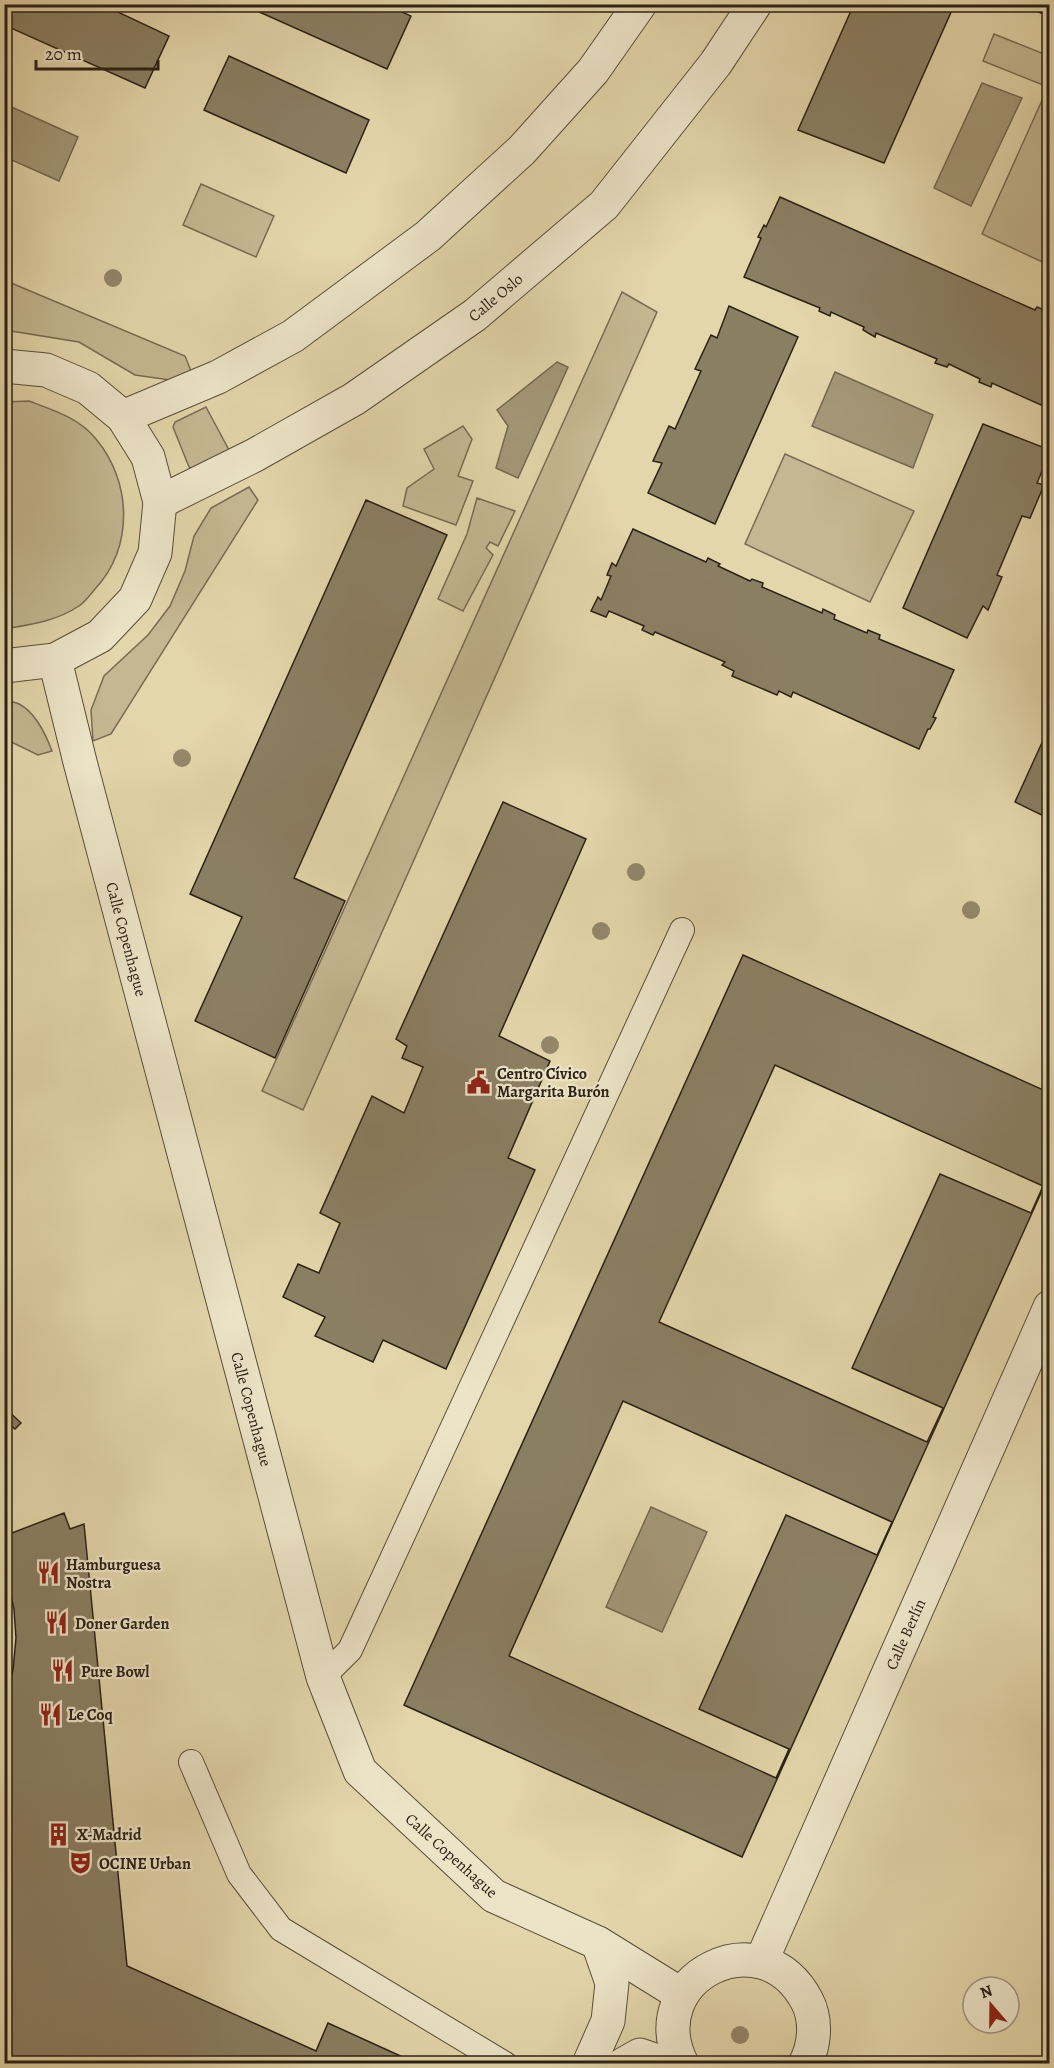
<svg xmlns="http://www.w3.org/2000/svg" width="1054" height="2068" font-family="Alegreya,serif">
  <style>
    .green { fill: #c4b791; stroke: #786c54; stroke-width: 1.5 }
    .water { fill: #a49878; stroke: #746851; stroke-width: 1.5 }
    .building { fill: #8b7f63; stroke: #2b2116; stroke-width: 1.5; fill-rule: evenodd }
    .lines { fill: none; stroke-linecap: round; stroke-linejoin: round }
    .service-casing { stroke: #594e3b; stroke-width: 26 }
    .minor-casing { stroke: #594e3b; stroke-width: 35 }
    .service { stroke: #ede4c8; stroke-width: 24 }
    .minor { stroke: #ede4c8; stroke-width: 33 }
    .tree { fill: #93876a }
    .labels { text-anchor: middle; stroke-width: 4.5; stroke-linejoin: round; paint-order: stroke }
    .street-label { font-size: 16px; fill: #2b2116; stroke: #ede4c8 }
    .poi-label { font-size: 16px; font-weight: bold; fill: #2b2116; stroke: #ede4c8; text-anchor: start }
  </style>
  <rect width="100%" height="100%" fill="#e3d6aa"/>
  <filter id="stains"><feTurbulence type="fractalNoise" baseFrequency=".00333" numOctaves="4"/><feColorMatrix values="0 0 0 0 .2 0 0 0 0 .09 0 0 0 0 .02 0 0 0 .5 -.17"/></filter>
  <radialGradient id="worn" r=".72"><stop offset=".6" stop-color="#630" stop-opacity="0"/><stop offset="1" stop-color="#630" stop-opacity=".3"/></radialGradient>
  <!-- green -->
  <g class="green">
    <polygon points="994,34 1049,56 1049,265 982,234 1048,87 983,61"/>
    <polygon points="201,184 274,216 256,257 183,225"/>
    <polygon points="4,280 185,356 191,371 170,380 135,375 79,342 5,330"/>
    <polygon points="622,292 657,312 303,1110 262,1091"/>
    <path d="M29 401C53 410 79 418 96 439 132 482 134 548 95 589 90 595 85 602 79 606 58 620 35 624 10 628L4 627 5 402Z"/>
    <polygon points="206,407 230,452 194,469 189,467 173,427 175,422"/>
    <polygon points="463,426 472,439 458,476 473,481 456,525 403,506 407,488 434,469 424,449"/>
    <polygon points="785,454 914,511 870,602 745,544"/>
    <polygon points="249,487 258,500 111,734 93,741 91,710 104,676 148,635 170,606 185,571 194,536 211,508"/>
    <polygon points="477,498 515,511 498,546 490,542 486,548 493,555 463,611 438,599 467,534"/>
    <path d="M5 700C9 701 15 702 19 704 35 712 46 735 52 751L38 755 5 739Z"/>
  </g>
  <!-- water -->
  <g class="water">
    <polygon points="982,83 1022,98 971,206 934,188"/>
    <polygon points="5,104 78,137 59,181 5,157"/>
    <polygon points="557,362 568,367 518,478 496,468 508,426 497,410"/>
    <polygon points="835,372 933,415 913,468 812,426"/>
    <polygon points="651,1507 707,1532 662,1632 606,1607"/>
  </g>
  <!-- building -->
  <g class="building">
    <polygon points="14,4 101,4 169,36 145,88 4,25"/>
    <polygon points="247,4 385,4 411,16 387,69 246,6"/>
    <polygon points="854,4 941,4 952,10 884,163 798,130"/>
    <polygon points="1021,4 1050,4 1050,17"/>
    <polygon points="229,56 369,120 346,173 204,110"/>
    <polygon points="780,197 1035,310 1037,307 1049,312 1047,316 1050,317 1050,409 992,383 991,387 979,382 980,379 949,364 947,367 935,363 937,359 876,333 875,337 863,330 864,327 831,312 830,316 819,311 820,308 744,277 761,238 758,237 764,225 766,227"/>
    <polygon points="729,306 798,337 715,524 648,493 662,463 653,461 669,426 675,429 701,371 695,369 711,335 717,338"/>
    <polygon points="983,424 1050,450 1050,452 1037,483 1044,485 1030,518 1022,516 997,575 1002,577 988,610 983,606 967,638 903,608"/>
    <polygon points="366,500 447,535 294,878 345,901 275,1058 195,1021 242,917 190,894"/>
    <polygon points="633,529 706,562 708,558 720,564 718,566 750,581 752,579 763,583 762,587 822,613 823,609 835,615 834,619 867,633 868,630 880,635 879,639 954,670 933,717 936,718 930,729 928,729 919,749 793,692 791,697 779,691 777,695 732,676 734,671 722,665 725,662 655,632 653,635 642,630 644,626 609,611 606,617 591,611 598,597 601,600 611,576 607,575 612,563 616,566"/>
    <polygon points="1050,725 1050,819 1015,802"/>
    <polygon points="503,802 586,839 499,1036 550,1061 508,1158 535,1170 446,1369 383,1340 373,1362 315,1336 325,1317 283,1297 298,1264 319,1273 340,1223 320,1213 372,1096 404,1113 423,1067 402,1058 407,1046 396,1039"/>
    <path d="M743 955 1050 1093V1173L742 1857 404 1705ZM775 1065 1043 1186 1031 1213 940 1174 852 1368 943 1408 927 1442 659 1322ZM623 1401 892 1522 877 1555 786 1515 699 1709 789 1749 776 1778 509 1656Z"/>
    <polygon points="4,1407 21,1423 15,1429 8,1423 4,1427"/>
    <polygon points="64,1513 70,1529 84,1524 127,1966 316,2051 328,2023 418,2064 4,2064 4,1703 13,1670 16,1638 14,1609 4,1564 4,1536"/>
  </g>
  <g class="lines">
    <defs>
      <g id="service">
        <polyline points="323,1677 350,1650 682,930"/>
        <polyline points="191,1762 239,1874 281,1929 505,2064"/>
      </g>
      <g id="minor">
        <polyline points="4,366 46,370 88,388 123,417 148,457 160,502 155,553 135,599 100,636 55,660 4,666"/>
        <polyline points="123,417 218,377 293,336 428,236 522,150 593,71 640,4"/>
        <polyline points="160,502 255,455 354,399 475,315 604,205 716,63 755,4"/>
        <polyline points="55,660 80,762 323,1677 360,1771 494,1896 598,1943 682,1995"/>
        <polyline points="761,1962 1050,1307"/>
        <polyline points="589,2064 608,2021 612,1983 598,1943"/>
        <polyline points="624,2064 640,2055 666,2064"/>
        <path d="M682 2064C639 1978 762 1915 807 2001 817 2020 815 2045 805 2064"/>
      </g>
    </defs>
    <!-- service casing -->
    <use href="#service" class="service-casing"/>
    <!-- minor casing -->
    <use href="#minor" class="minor-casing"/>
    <!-- service -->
    <use href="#service" class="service"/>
    <!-- minor -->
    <use href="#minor" class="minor"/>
  </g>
  <!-- trees -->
  <g class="tree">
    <circle cx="113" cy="278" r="9"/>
    <circle cx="182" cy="758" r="9"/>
    <circle cx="636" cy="872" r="9"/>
    <circle cx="971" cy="910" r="9"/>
    <circle cx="601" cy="931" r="9"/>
    <circle cx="550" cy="1045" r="9"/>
    <circle cx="740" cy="2035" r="9"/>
  </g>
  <!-- icons -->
  <defs>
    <symbol id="civic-bare" viewBox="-9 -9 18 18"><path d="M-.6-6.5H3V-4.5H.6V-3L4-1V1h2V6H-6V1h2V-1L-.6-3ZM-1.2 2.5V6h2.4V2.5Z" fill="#8f2418" stroke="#ede4c8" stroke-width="2.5" paint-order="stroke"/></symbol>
    <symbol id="restaurant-bare" viewBox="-9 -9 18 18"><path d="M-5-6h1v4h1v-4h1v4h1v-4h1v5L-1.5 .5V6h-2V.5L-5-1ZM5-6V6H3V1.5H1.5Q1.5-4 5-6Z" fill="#8f2418" stroke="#ede4c8" stroke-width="2.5" paint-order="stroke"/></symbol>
    <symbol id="building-bare" viewBox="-9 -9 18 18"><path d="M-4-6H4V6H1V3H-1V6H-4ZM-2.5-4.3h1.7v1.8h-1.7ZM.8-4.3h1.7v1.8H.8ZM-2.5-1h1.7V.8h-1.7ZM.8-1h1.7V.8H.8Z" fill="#8f2418" stroke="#ede4c8" stroke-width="2.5" paint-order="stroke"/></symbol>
    <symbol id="theatre-bare" viewBox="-9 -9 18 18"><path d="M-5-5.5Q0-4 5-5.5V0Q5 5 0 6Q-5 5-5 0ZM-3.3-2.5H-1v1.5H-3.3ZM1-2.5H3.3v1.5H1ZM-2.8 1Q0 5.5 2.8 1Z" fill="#8f2418" stroke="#ede4c8" stroke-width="2.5" paint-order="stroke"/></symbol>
  </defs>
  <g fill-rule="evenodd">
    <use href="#civic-bare" x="462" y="1066" width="33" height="33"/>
    <use href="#restaurant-bare" x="32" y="1556" width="33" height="33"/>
    <use href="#restaurant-bare" x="40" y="1606" width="33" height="33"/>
    <use href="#restaurant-bare" x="46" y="1654" width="33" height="33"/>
    <use href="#restaurant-bare" x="34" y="1698" width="33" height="33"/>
    <use href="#building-bare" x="42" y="1818" width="33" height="33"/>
    <use href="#theatre-bare" x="64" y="1846" width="33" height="33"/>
  </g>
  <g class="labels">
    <!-- street labels -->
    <g class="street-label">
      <text transform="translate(495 297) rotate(-40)" y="6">Calle Oslo</text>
      <text transform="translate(127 939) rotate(75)" y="6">Calle Copenhague</text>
      <text transform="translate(252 1409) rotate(75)" y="6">Calle Copenhague</text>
      <text transform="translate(905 1634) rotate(-66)" y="6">Calle Berlín</text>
      <text transform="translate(452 1855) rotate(42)" y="6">Calle Copenhague</text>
    </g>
    <!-- poi labels -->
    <g class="poi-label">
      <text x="497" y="1079">Centro Cívico<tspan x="497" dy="18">Margarita Burón</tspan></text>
      <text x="66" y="1570">Hamburguesa<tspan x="66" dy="18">Nostra</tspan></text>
      <text x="75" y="1629">Doner Garden</text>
      <text x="81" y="1677">Pure Bowl</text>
      <text x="68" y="1720">Le Coq</text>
      <text x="77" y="1840">X-Madrid</text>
      <text x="99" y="1869">OCINE Urban</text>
    </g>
  </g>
  <!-- margin -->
  <rect width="1054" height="2068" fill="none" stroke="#e3d6aa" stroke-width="24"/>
  <rect x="6" y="6" width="1042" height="2056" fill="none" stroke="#2b2116" stroke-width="3"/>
  <rect x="12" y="12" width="1030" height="2044" fill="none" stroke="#2b2116" stroke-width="1.5"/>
  <!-- north arrow -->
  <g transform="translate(991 2005) rotate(340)"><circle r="28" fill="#ede4c8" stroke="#9f9681" stroke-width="1.5"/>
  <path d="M0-4.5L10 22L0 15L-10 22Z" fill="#8f2418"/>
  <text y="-9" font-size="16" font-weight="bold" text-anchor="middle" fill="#2b2116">N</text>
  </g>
  <!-- scale -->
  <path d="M36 60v9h122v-9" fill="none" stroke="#2b2116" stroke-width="3"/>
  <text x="45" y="60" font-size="18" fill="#2b2116" stroke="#ede4c8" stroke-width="4.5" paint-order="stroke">20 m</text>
  <rect width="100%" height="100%" filter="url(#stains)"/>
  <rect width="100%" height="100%" fill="url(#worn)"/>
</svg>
